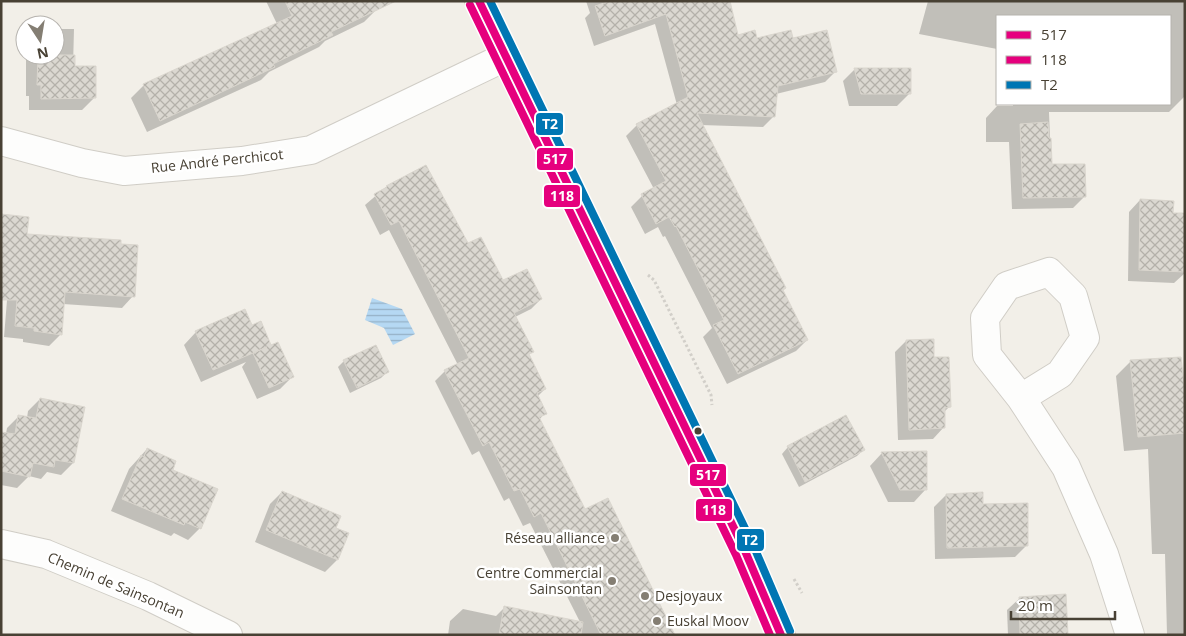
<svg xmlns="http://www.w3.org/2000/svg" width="1186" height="636" font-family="'Open Sans',sans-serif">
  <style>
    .water { fill: url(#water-rules) }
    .shadow { fill: #0003 }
    .building { fill: url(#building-cross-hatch); stroke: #dad6ce }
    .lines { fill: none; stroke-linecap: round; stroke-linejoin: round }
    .minor-casing { stroke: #d0cdc6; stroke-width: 30 }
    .primary-casing { stroke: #d6cdb4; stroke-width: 30 }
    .path { stroke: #d2cfc9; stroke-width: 3; stroke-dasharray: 2.5 2.5; stroke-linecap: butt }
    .minor { stroke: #fdfdfc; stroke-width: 28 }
    .primary { stroke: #f1eee3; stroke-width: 28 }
    .bus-1-casing { stroke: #fff; stroke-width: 11 }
    .bus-2-casing { stroke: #fff; stroke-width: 11 }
    .bus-3-casing { stroke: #fff; stroke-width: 11 }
    .bus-1 { stroke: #e6007e; stroke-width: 8 }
    .bus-2 { stroke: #e5007d; stroke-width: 8 }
    .bus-3 { stroke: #0076b3; stroke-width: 8 }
    .bus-dot { fill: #484134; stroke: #fff; stroke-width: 2 }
    .poi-dot { fill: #847e73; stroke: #fff; stroke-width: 2 }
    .labels { text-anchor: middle; stroke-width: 5; stroke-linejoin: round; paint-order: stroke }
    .street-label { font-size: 14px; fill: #484134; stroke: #fff }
    .poi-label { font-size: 14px; fill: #484134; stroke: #fff; text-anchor: end }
    .line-badge { stroke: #fff; stroke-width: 2 }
    .badge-label { font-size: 14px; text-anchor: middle; font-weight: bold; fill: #fff }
  </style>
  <defs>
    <pattern id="water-rules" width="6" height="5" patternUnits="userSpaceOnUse" patternTransform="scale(1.25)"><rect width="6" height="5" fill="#b5d8f3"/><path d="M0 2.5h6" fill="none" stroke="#95b1c6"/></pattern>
    <pattern id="building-cross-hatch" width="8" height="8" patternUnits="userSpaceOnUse" patternTransform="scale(1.25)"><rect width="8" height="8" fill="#dbd8d1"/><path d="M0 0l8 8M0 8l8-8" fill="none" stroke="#b4b1aa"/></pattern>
  </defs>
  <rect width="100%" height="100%" fill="#f2efe8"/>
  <!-- water -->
  <polygon class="water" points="372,298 402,309 415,334 393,345 384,328 365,320"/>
  <!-- shadow -->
  <g class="shadow">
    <polygon points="266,1 372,1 376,10 364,22 325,41 319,47 269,72 261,80 147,132 131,98 144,85 277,24"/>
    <polygon points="586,1 671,1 737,36 756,40 792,40 836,71 825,82 776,94 774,116 763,127 701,125 807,340 796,351 727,384 703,337 712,328 665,236 663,237 658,227 645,234 631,207 642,196 654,189 626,136 637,125 677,105 655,24 594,46 585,18 590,13"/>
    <polygon points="928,1 1185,1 1185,96 1169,112 1049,112 1051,165 1085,196 1073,208 1012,209 1009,142 986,142 986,118 997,106 1013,106 1013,104 1170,104 1170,16 997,16 997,49 919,34"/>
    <polygon points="55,29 74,29 73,67 94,98 82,110 29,110 29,96 26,96 26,55 55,55"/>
    <polygon points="855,69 909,94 897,106 849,106 843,81"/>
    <polygon points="425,167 467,245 503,282 541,299 531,309 515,317 533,351 528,355 545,389 537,397 545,413 539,420 584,511 674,635 548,635 580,622 530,523 523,526 509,498 504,501 479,451 472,455 435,381 445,371 458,365 389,230 380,235 365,205 386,187"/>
    <polygon points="1140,200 1172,215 1185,214 1185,273 1174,283 1128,281 1129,212"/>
    <polygon points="26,235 133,296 122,308 63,304 60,335 49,346 23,342 23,339 4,337 8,288"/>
    <polygon points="251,327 293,376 280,389 257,399 242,367 246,362 201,382 184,345 196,332"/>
    <polygon points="906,341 933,358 949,407 944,412 944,427 933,439 898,440 895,352"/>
    <polygon points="344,361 387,372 381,378 350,393 338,367"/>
    <polygon points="1131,361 1185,405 1185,635 1167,635 1165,554 1152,554 1148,449 1124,451 1116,376"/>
    <polygon points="40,399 83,408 73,463 61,475 47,472 41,479 29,476 17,488 1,485 1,433 6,434 7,428 19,416 27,418 28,411"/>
    <polygon points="788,447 863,450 857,456 799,487 782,454"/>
    <polygon points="147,449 171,470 200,528 188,540 174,533 171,536 111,511 129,469"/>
    <polygon points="882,453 926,489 914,502 888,502 870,466"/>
    <polygon points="282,492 335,529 337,560 325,572 255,542 270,504"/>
    <polygon points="946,495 982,505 1027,545 1015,557 935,559 934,507"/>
    <polygon points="1020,598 1066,635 1008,635 1007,610"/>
    <polygon points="505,607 537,635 448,635 450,621 463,609 496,616"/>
  </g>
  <!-- building -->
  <g class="building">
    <polygon points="285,1 396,1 331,32 333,35 273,64 275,67 160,121 143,84 292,16"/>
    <polygon points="610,1 730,1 738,35 755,30 757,38 791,30 793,38 827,30 837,72 778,86 775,117 697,113 786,288 783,290 808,340 738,374 713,325 724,320 676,226 675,227 669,217 656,224 641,194 666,181 636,124 688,97 666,14 605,36 595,6"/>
    <polygon points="38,55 75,55 75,66 96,66 96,98 41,99 41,85 37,85"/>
    <polygon points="854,68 911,68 911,94 861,94"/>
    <polygon points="1048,122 1049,138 1051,138 1052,164 1085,164 1086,197 1023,198 1020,124"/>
    <polygon points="426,165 468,243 481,237 503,280 527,269 542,299 514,313 534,352 529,354 546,389 537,393 547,414 539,417 585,509 608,498 675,635 601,635 541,513 534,517 520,489 514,491 489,442 483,446 444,370 469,358 399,221 391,225 374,194 387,187 386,186"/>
    <polygon points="1140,199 1174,201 1173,213 1185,213 1185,272 1139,270"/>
    <polygon points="1,214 29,217 27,234 121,240 121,244 138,245 135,297 65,292 62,335 34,331 34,328 15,326 17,300 1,300"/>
    <polygon points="245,309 252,325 261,321 271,345 278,342 294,377 269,388 253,353 267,347 213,370 195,331"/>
    <polygon points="934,339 934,357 949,357 951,407 945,408 945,428 909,430 906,340"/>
    <polygon points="376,345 389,372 357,388 343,360"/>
    <polygon points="1181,357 1185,393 1185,433 1138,437 1130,360"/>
    <polygon points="40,398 85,407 74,463 55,460 54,467 33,463 30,477 1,471 1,432 15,434 18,415 36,418"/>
    <polygon points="846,415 865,450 805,482 787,446"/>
    <polygon points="147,448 176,461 173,470 218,489 201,529 185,522 184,525 122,499 141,455 144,457"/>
    <polygon points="927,451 927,490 900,490 881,452"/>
    <polygon points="282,491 341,516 336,528 349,533 338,560 266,530"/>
    <polygon points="983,492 983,504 1028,503 1028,546 947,548 946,494"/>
    <polygon points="1066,594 1068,635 1020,635 1019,597"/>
    <polygon points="504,606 583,622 581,635 499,635"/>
  </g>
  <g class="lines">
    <defs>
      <g id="minor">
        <polyline points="1,141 82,163 124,171 242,161 311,150 505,57"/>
        <polyline points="1021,398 1060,374 1085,338 1073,296 1049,272 1007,286 985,318 987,355 1021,398 1066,467 1104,554 1130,635"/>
        <polyline points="1,544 46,554 148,596 228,635"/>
      </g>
      <polyline id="primary" points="479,1 745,551 781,635"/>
    </defs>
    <!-- minor casing -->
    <use href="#minor" class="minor-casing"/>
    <!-- primary casing -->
    <use href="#primary" class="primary-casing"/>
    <!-- path -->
    <g class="path">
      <polyline points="648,275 654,280 711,395 712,405"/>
      <polyline points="794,579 802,593"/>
    </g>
    <!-- minor -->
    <use href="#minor" class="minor"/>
    <!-- primary -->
    <use href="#primary" class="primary"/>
    <defs>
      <polyline id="bus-1" points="479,1 745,551 781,635"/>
      <polyline id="bus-2" points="470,5 736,555 770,635"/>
      <polyline id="bus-3" points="490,1 754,547 790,631"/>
    </defs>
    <!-- bus-1 casing -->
    <use href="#bus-1" class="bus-1-casing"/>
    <!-- bus-2 casing -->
    <use href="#bus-2" class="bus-2-casing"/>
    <!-- bus-3 casing -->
    <use href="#bus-3" class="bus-3-casing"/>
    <!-- bus-1 -->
    <use href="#bus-1" class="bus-1"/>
    <!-- bus-2 -->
    <use href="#bus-2" class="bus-2"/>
    <!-- bus-3 -->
    <use href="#bus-3" class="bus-3"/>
  </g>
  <!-- markers -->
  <circle class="bus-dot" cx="698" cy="431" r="4.5"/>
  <g class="poi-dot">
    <circle cx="615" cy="538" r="5"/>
    <circle cx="612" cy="581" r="5"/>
    <circle cx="645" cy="596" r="5"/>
    <circle cx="657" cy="621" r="5"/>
  </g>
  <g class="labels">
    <!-- street labels -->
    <g class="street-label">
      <text transform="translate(217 161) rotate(-6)" y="5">Rue André Perchicot</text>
      <text transform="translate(116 585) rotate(23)" y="5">Chemin de Sainsontan</text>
    </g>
    <!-- poi labels -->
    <g class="poi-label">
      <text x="605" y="543">Réseau alliance</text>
      <text x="602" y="578">Centre Commercial<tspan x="602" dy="16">Sainsontan</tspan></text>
      <text x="655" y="601" text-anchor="start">Desjoyaux</text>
      <text x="667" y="626" text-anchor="start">Euskal Moov</text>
    </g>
  </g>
  <g class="line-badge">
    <rect x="535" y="112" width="29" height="24" rx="5" fill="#0076b3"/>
    <rect x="536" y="147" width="38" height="24" rx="5" fill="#e6007e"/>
    <rect x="543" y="184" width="38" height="24" rx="5" fill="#e5007d"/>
    <rect x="689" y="463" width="38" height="24" rx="5" fill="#e6007e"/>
    <rect x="695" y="498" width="38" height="24" rx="5" fill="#e5007d"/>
    <rect x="736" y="528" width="29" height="24" rx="5" fill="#0076b3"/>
  </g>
  <g class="badge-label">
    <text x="550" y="129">T2</text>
    <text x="555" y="164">517</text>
    <text x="562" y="201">118</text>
    <text x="708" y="480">517</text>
    <text x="714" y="515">118</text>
    <text x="750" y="545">T2</text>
  </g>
  <!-- border -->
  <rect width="1186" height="636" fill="none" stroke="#484134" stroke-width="5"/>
  <!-- legend -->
  <rect x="996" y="15" width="175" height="90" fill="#ffffff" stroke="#b6b3ae"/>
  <rect x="1006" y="31" width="25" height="8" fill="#e6007e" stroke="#b6b3ae"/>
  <text x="1041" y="40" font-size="15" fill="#484134">517</text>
  <rect x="1006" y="56" width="25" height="8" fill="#e5007d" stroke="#b6b3ae"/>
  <text x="1041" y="65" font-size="15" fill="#484134">118</text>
  <rect x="1006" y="81" width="25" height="8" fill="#0076b3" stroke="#b6b3ae"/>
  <text x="1041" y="90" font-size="15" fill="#484134">T2</text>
  <!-- north arrow -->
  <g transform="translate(40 40) rotate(168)"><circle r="24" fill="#ffffff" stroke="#b6b3ae"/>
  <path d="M0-4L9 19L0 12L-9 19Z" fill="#847e73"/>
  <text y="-8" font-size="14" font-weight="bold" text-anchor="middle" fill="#484134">N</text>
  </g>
  <!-- scale -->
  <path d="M1011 611v8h104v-8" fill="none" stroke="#484134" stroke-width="2.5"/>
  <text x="1018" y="611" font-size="15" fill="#484134" stroke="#ffffff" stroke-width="4" paint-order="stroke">20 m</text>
</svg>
